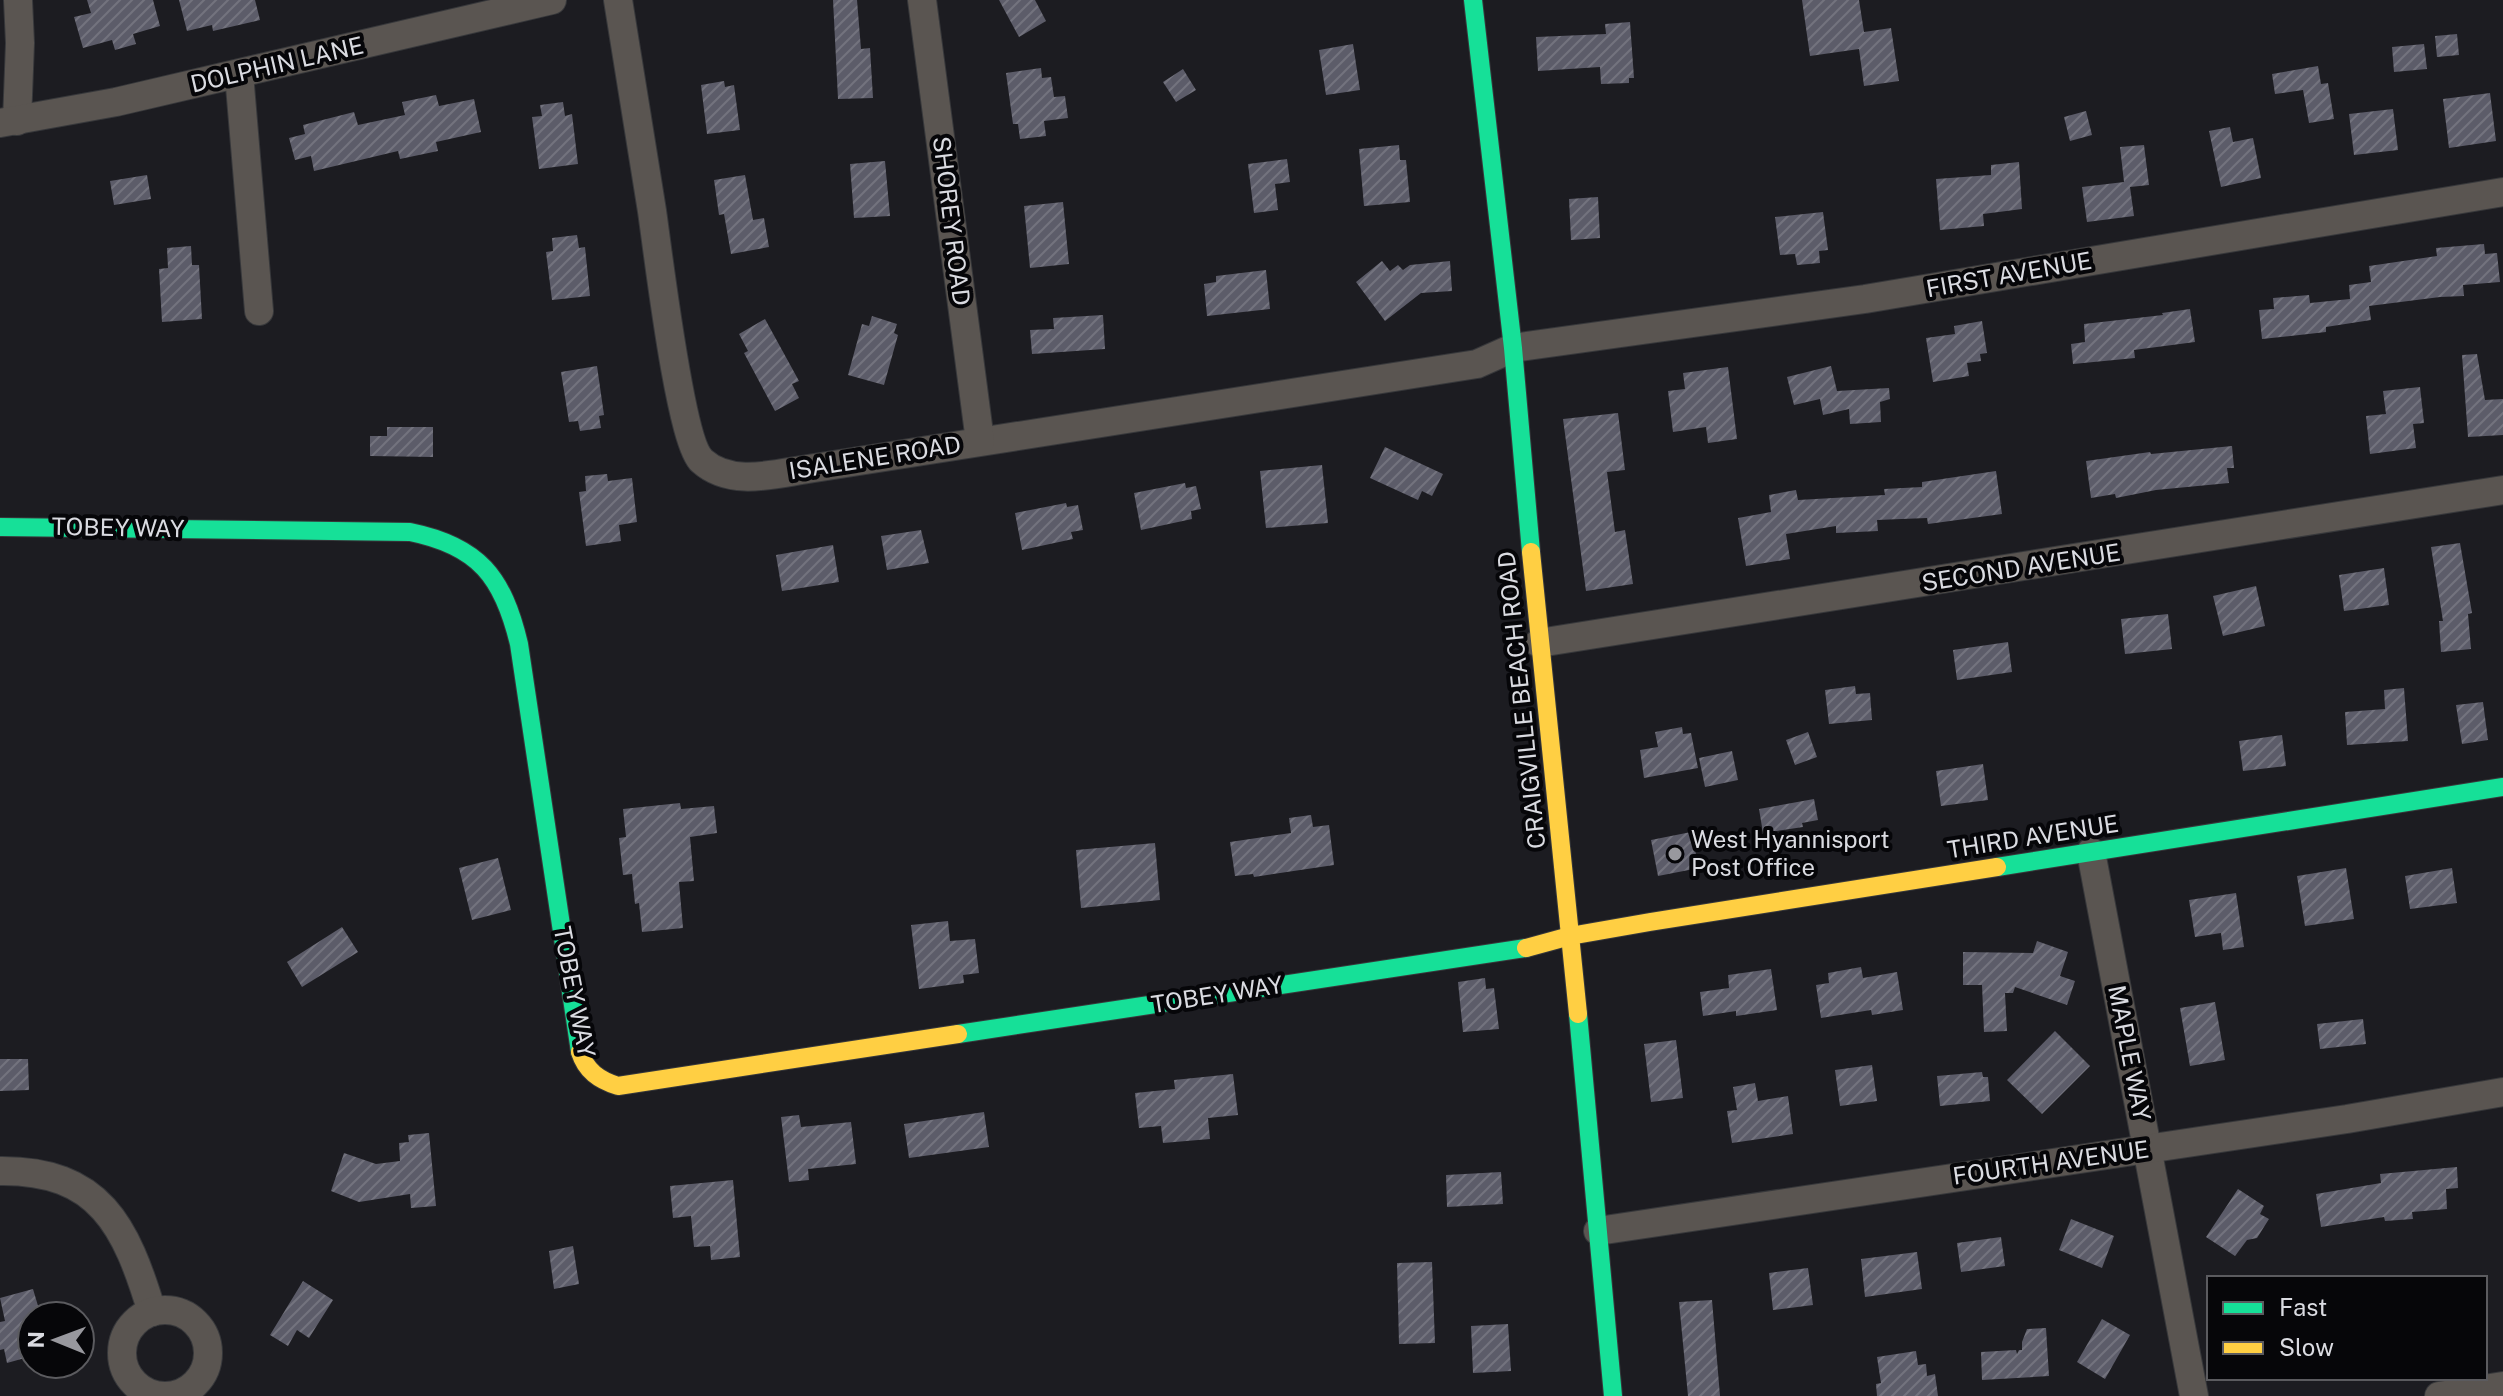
<svg xmlns="http://www.w3.org/2000/svg" width="2503" height="1396" font-family="'Public Sans',sans-serif">
  <style>
    .building { fill: url(#building-hatch) }
    .lines { fill: none; stroke-linecap: round; stroke-linejoin: round }
    .street-casing { stroke: #37383b; stroke-width: 30 }
    .fast-casing { stroke: #37383b; stroke-width: 20 }
    .slow-casing { stroke: #37383b; stroke-width: 20 }
    .street { stroke: #5a5551; stroke-width: 28 }
    .fast { stroke: #16e098; stroke-width: 18 }
    .slow { stroke: #ffcf43; stroke-width: 18 }
    .poi-dot { fill: #98989e; stroke: #060609; stroke-width: 3 }
    .labels { text-anchor: middle; stroke-width: 8; stroke-linejoin: round; paint-order: stroke }
    .street-label { font-size: 24px; fill: #dadbe1; stroke: #060609 }
    .poi-label { font-size: 24px; fill: #dadbe1; stroke: #060609; text-anchor: start }
  </style>
  <defs>
    <pattern id="building-hatch" width="6" height="6" patternUnits="userSpaceOnUse" patternTransform="scale(2)"><rect width="6" height="6" fill="#5c5c69"/><path d="M-1 1l2-2M0 6l6-6M5 7l2-2" fill="none" stroke="#73737e"/></pattern>
  </defs>
  <rect width="100%" height="100%" fill="#1c1c21"/>
  <!-- building -->
  <g class="building">
    <polygon points="87,0 153,0 160,26 133,34 136,44 115,50 112,40 83,48 74,17 91,13"/>
    <polygon points="179,0 255,0 260,20 213,31 212,25 187,31"/>
    <polygon points="833,0 857,0 861,49 870,48 873,98 838,99"/>
    <polygon points="999,0 1035,0 1046,21 1019,37"/>
    <polygon points="1802,0 1859,0 1864,32 1891,28 1899,81 1864,86 1859,49 1810,56"/>
    <polygon points="1630,22 1634,78 1629,78 1629,83 1601,84 1600,67 1538,71 1536,37 1606,34 1605,24"/>
    <polygon points="2457,34 2459,55 2437,57 2435,36"/>
    <polygon points="1353,44 1360,90 1326,95 1319,50"/>
    <polygon points="2424,44 2427,69 2394,72 2392,47"/>
    <polygon points="2318,66 2321,84 2328,83 2334,119 2309,123 2303,90 2275,94 2272,74"/>
    <polygon points="1041,68 1042,78 1051,77 1054,97 1065,96 1068,118 1044,121 1046,136 1020,139 1018,124 1013,124 1006,73"/>
    <polygon points="1183,69 1196,90 1176,102 1163,82"/>
    <polygon points="724,81 725,87 734,85 740,130 707,134 701,85"/>
    <polygon points="2490,93 2496,141 2449,148 2443,99"/>
    <polygon points="436,95 439,106 474,99 481,132 436,142 438,151 400,159 398,151 314,171 311,156 295,160 289,138 305,134 303,125 354,112 358,125 405,115 402,102"/>
    <polygon points="563,102 565,116 572,114 578,164 539,169 532,117 542,116 540,105"/>
    <polygon points="2393,109 2398,150 2354,155 2349,114"/>
    <polygon points="2086,111 2092,135 2070,141 2064,117"/>
    <polygon points="2230,127 2233,142 2253,138 2261,178 2221,187 2209,131"/>
    <polygon points="1399,145 1400,160 1406,160 1410,202 1364,206 1359,149"/>
    <polygon points="2144,145 2149,185 2130,187 2134,216 2087,222 2082,187 2124,182 2120,147"/>
    <polygon points="1287,159 1290,182 1275,184 1278,210 1254,213 1248,164"/>
    <polygon points="885,161 890,216 854,218 850,164"/>
    <polygon points="2019,162 2022,209 1983,214 1984,226 1940,230 1936,179 1991,175 1991,165"/>
    <polygon points="147,175 151,199 114,205 110,181"/>
    <polygon points="745,175 753,220 764,218 769,247 731,254 724,214 719,215 714,180"/>
    <polygon points="1598,197 1600,238 1571,240 1569,199"/>
    <polygon points="1063,202 1069,264 1030,268 1024,206"/>
    <polygon points="1823,212 1828,250 1819,251 1820,263 1797,265 1795,254 1780,255 1775,217"/>
    <polygon points="577,235 579,248 585,247 590,296 552,300 546,252 553,251 552,238"/>
    <polygon points="2484,244 2485,254 2497,253 2500,282 2463,285 2464,296 2440,297 2369,306 2371,320 2326,327 2326,332 2262,339 2259,310 2274,309 2273,298 2309,295 2310,303 2350,299 2349,285 2371,282 2369,266 2437,256 2436,248"/>
    <polygon points="191,246 192,265 199,265 202,319 162,322 159,269 168,268 167,248"/>
    <polygon points="1382,261 1390,271 1398,265 1403,270 1410,265 1450,261 1452,291 1421,293 1385,321 1356,282"/>
    <polygon points="1266,270 1270,309 1207,316 1204,284 1216,282 1216,276"/>
    <polygon points="2190,309 2195,342 2134,350 2135,358 2073,364 2071,344 2085,342 2084,324 2163,315 2162,313"/>
    <polygon points="1103,315 1105,349 1032,354 1030,330 1054,329 1053,318"/>
    <polygon points="872,316 897,324 894,333 898,335 884,385 848,375 862,324 869,326"/>
    <polygon points="765,319 799,381 792,384 799,398 775,411 744,353 748,351 739,334"/>
    <polygon points="1982,321 1987,353 1980,354 1981,361 1967,363 1969,376 1933,382 1926,338 1955,334 1954,326"/>
    <polygon points="2477,354 2485,400 2503,399 2503,435 2468,437 2462,355"/>
    <polygon points="597,366 604,415 599,416 601,428 580,431 578,421 569,422 561,372"/>
    <polygon points="1831,366 1837,391 1889,388 1890,399 1880,402 1881,422 1850,424 1849,409 1823,415 1820,399 1794,405 1787,377"/>
    <polygon points="1728,367 1737,439 1708,443 1706,427 1673,432 1668,391 1685,389 1683,373"/>
    <polygon points="2420,387 2424,423 2413,424 2416,448 2370,454 2366,416 2386,414 2383,391"/>
    <polygon points="1618,413 1625,470 1607,472 1615,532 1625,530 1633,584 1586,591 1563,419"/>
    <polygon points="387,427 433,427 433,457 370,456 370,436 387,436"/>
    <polygon points="2232,446 2234,468 2227,468 2229,483 2156,490 2116,498 2115,494 2091,498 2086,461 2150,452 2151,454"/>
    <polygon points="1385,447 1443,474 1432,496 1422,491 1418,500 1370,478"/>
    <polygon points="1322,465 1328,523 1266,528 1260,471"/>
    <polygon points="1996,471 2002,514 1928,524 1927,518 1877,520 1878,531 1836,533 1836,526 1786,534 1790,559 1746,566 1738,518 1771,512 1769,495 1796,490 1798,500 1885,495 1884,489 1922,487 1922,482"/>
    <polygon points="607,474 608,481 632,478 637,522 619,525 621,541 586,546 579,492 586,491 585,476"/>
    <polygon points="1185,483 1186,488 1196,486 1201,509 1191,511 1192,519 1141,530 1134,493"/>
    <polygon points="1066,503 1067,507 1078,505 1083,530 1071,532 1073,539 1022,550 1015,513"/>
    <polygon points="921,530 929,563 887,570 881,536"/>
    <polygon points="2460,543 2472,613 2468,614 2471,649 2441,652 2439,621 2443,621 2431,547"/>
    <polygon points="833,545 839,582 782,591 776,555"/>
    <polygon points="2384,568 2389,605 2344,611 2339,575"/>
    <polygon points="2256,586 2265,626 2223,636 2213,596"/>
    <polygon points="2168,614 2172,649 2125,654 2121,619"/>
    <polygon points="2008,642 2012,672 1957,680 1953,650"/>
    <polygon points="1855,686 1856,694 1870,693 1872,720 1829,724 1825,690"/>
    <polygon points="2404,688 2408,741 2347,745 2345,712 2385,709 2384,690"/>
    <polygon points="2483,702 2488,740 2462,744 2456,705"/>
    <polygon points="1682,727 1683,734 1691,733 1698,768 1644,778 1640,750 1658,747 1655,732"/>
    <polygon points="1808,732 1817,757 1795,765 1786,740"/>
    <polygon points="2282,735 2286,766 2243,771 2239,741"/>
    <polygon points="1732,751 1738,780 1705,787 1699,758"/>
    <polygon points="1983,764 1988,800 1941,806 1936,771"/>
    <polygon points="1814,799 1818,820 1802,823 1803,827 1763,833 1759,809"/>
    <polygon points="680,803 681,809 714,806 717,833 690,837 694,881 679,882 683,928 642,932 639,903 635,904 632,874 623,875 619,838 626,837 623,809"/>
    <polygon points="1311,815 1313,827 1329,825 1334,865 1254,877 1253,874 1235,876 1230,842 1291,833 1289,818"/>
    <polygon points="1691,832 1699,868 1658,876 1651,840"/>
    <polygon points="1155,843 1160,900 1081,908 1076,850"/>
    <polygon points="498,858 511,910 472,920 459,868"/>
    <polygon points="2346,868 2354,919 2305,926 2297,876"/>
    <polygon points="2452,868 2457,903 2410,909 2405,876"/>
    <polygon points="2236,893 2244,947 2223,950 2221,933 2195,937 2189,900"/>
    <polygon points="948,921 950,941 975,939 979,973 963,975 964,983 919,989 911,925"/>
    <polygon points="342,927 358,952 302,987 287,962"/>
    <polygon points="2037,941 2068,952 2060,976 2075,981 2067,1005 2015,987 2013,993 2005,993 2007,1031 1984,1032 1982,985 1963,985 1963,952 2033,953"/>
    <polygon points="1861,967 1863,978 1897,972 1903,1010 1872,1015 1871,1010 1821,1018 1816,985 1829,983 1828,973"/>
    <polygon points="1771,969 1777,1010 1736,1016 1736,1011 1703,1016 1700,992 1729,988 1728,975"/>
    <polygon points="1485,978 1486,989 1494,988 1499,1029 1463,1032 1458,982"/>
    <polygon points="2215,1002 2225,1060 2190,1066 2180,1008"/>
    <polygon points="2363,1019 2366,1044 2320,1049 2317,1024"/>
    <polygon points="2055,1031 2090,1066 2042,1114 2007,1080"/>
    <polygon points="1676,1040 1683,1098 1651,1102 1644,1044"/>
    <polygon points="0,1059 28,1059 29,1090 0,1091"/>
    <polygon points="1872,1065 1877,1101 1840,1106 1835,1070"/>
    <polygon points="1982,1072 1983,1077 1988,1077 1990,1101 1940,1106 1937,1076"/>
    <polygon points="1233,1074 1238,1115 1208,1118 1210,1139 1163,1143 1161,1126 1139,1128 1135,1093 1175,1089 1174,1080"/>
    <polygon points="1755,1083 1758,1101 1788,1096 1793,1134 1732,1143 1727,1111 1737,1110 1733,1087"/>
    <polygon points="984,1112 989,1147 909,1158 904,1124"/>
    <polygon points="799,1115 801,1127 851,1122 856,1164 808,1169 809,1180 789,1182 781,1117"/>
    <polygon points="429,1133 436,1206 411,1208 410,1194 359,1202 331,1191 344,1153 376,1164 400,1161 399,1143 409,1142 408,1135"/>
    <polygon points="2457,1167 2458,1188 2446,1189 2447,1209 2412,1212 2413,1219 2385,1221 2384,1217 2321,1227 2316,1194 2381,1183 2380,1174"/>
    <polygon points="1501,1172 1503,1204 1447,1207 1446,1175"/>
    <polygon points="733,1180 740,1257 711,1260 710,1246 694,1247 691,1216 673,1218 670,1186"/>
    <polygon points="2238,1189 2264,1206 2260,1214 2269,1219 2257,1238 2247,1240 2235,1256 2206,1237"/>
    <polygon points="2071,1219 2114,1236 2102,1268 2059,1250"/>
    <polygon points="2001,1237 2005,1266 1961,1272 1957,1243"/>
    <polygon points="573,1246 579,1284 554,1289 549,1251"/>
    <polygon points="1917,1252 1922,1289 1865,1297 1861,1259"/>
    <polygon points="1432,1262 1435,1343 1399,1344 1397,1263"/>
    <polygon points="1808,1268 1813,1305 1773,1310 1769,1273"/>
    <polygon points="303,1281 333,1300 309,1338 297,1330 288,1346 270,1335"/>
    <polygon points="33,1289 41,1316 32,1316 32,1356 7,1363 4,1349 0,1350 0,1322 5,1321 0,1298"/>
    <polygon points="1712,1300 1720,1396 1688,1396 1679,1302"/>
    <polygon points="2102,1319 2130,1335 2105,1379 2077,1362"/>
    <polygon points="1508,1324 1511,1371 1473,1373 1471,1326"/>
    <polygon points="2046,1328 2049,1376 1982,1380 1981,1352 2016,1350 2017,1354 2019,1350 2022,1350 2022,1342 2027,1329"/>
    <polygon points="1916,1351 1918,1365 1926,1364 1927,1376 1935,1374 1938,1396 1877,1396 1876,1384 1881,1383 1877,1357"/>
  </g>
  <g class="lines">
    <defs>
      <g id="street">
        <path d="M618 0C629 70 641 141 652 211 658 252 680 441 702 461 731 487 774 474 808 469L1477 364 1513 348 1865 299 2503 192"/>
        <polyline points="922,0 980,441"/>
        <polyline points="239,74 259,311"/>
        <polyline points="17,121 20,43 18,0"/>
        <polyline points="0,123 116,102 552,0"/>
        <polyline points="1539,643 2503,490"/>
        <polyline points="2091,852 2194,1396"/>
        <path d="M0 1171C100 1170 126 1226 152 1312"/>
        <polyline points="1598,1231 2347,1119 2503,1092"/>
        <circle cx="165" cy="1353" r="43"/>
        <polyline points="2439,1396 2503,1386"/>
      </g>
      <g id="fast">
        <polyline points="1473,0 1513,348 1531,552"/>
        <path d="M0 527 410 532C479 546 503 577 519 644L580 1052"/>
        <polyline points="1997,867 2503,787"/>
        <polyline points="1578,1014 1613,1396"/>
        <polyline points="958,1034 1526,948"/>
      </g>
      <g id="slow">
        <polyline points="1531,552 1578,1014"/>
        <polyline points="1526,948 1570,936 1650,922 1997,867"/>
        <path d="M580 1052C586 1071 599 1080 618 1086L958 1034"/>
      </g>
    </defs>
    <!-- street casing -->
    <use href="#street" class="street-casing"/>
    <!-- fast casing -->
    <use href="#fast" class="fast-casing"/>
    <!-- slow casing -->
    <use href="#slow" class="slow-casing"/>
    <!-- street -->
    <use href="#street" class="street"/>
    <!-- fast -->
    <use href="#fast" class="fast"/>
    <!-- slow -->
    <use href="#slow" class="slow"/>
  </g>
  <!-- markers -->
  <circle class="poi-dot" cx="1675" cy="854" r="8"/>
  <g class="labels">
    <!-- street labels -->
    <g class="street-label">
      <text transform="translate(277 65) rotate(-13)" y="8">DOLPHIN LANE</text>
      <text transform="translate(951 221) rotate(83)" y="8">SHOREY ROAD</text>
      <text transform="translate(2009 275) rotate(-10)" y="8">FIRST AVENUE</text>
      <text transform="translate(875 458) rotate(-9)" y="8">ISALENE ROAD</text>
      <text transform="translate(118 528) rotate(1)" y="8">TOBEY WAY</text>
      <text transform="translate(2021 568) rotate(-9)" y="8">SECOND AVENUE</text>
      <text transform="translate(1522 700) rotate(-96)" y="8">CRAIGVILLE BEACH ROAD</text>
      <text transform="translate(2033 837) rotate(-9)" y="8">THIRD AVENUE</text>
      <text transform="translate(574 992) rotate(79)" y="8">TOBEY WAY</text>
      <text transform="translate(1217 995) rotate(-9)" y="8">TOBEY WAY</text>
      <text transform="translate(2129 1053) rotate(79)" y="8">MAPLE WAY</text>
      <text transform="translate(2051 1163) rotate(-8)" y="8">FOURTH AVENUE</text>
    </g>
    <!-- poi labels -->
    <g class="poi-label">
      <text x="1691" y="848">West Hyannisport<tspan x="1691" dy="28">Post Office</tspan></text>
    </g>
  </g>
  <!-- legend -->
  <rect x="2207" y="1276" width="280" height="104" fill="#060609" stroke="#5b5b5f" stroke-width="2"/>
  <rect x="2223" y="1302" width="40" height="12" fill="#16e098" stroke="#5b5b5f" stroke-width="2"/>
  <text x="2279" y="1316" font-size="24" fill="#dadbe1">Fast</text>
  <rect x="2223" y="1342" width="40" height="12" fill="#ffcf43" stroke="#5b5b5f" stroke-width="2"/>
  <text x="2279" y="1356" font-size="24" fill="#dadbe1">Slow</text>
  <!-- north arrow -->
  <g transform="translate(56 1340) rotate(271)"><circle r="38" fill="#060609" stroke="#5b5b5f" stroke-width="2"/>
  <path d="M0-6L14 30L0 20L-14 30Z" fill="#98989e"/>
  <text y="-12" font-size="22" font-weight="bold" text-anchor="middle" fill="#dadbe1">N</text>
  </g>
</svg>
